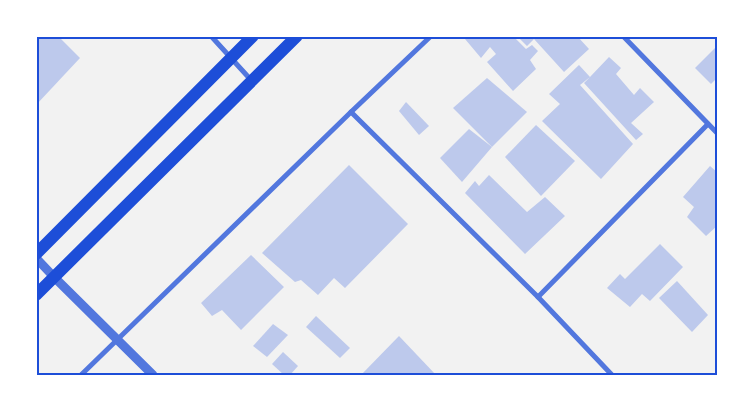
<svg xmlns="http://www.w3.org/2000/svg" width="754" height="411" font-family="'Exo 2',sans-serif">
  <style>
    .building { fill: #bdc9ec }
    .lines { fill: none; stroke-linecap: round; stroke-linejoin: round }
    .minor { stroke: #5277de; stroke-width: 5 }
    .tertiary { stroke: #5277de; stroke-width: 9 }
    .primary { stroke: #1d4ed8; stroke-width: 12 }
    .neatline { fill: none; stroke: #1d4ed8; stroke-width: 2 }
  </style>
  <rect width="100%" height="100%" fill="#f2f2f2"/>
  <!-- building -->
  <g class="building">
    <polygon points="36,36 58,36 80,58 36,105"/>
    <polygon points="469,36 513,36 526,49 532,45 538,51 530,60 536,69 513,91 487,62 496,54 490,47 481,58 465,39"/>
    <polygon points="517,36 577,36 589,49 564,72 534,39 527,46"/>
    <polygon points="718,45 718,77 711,84 695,68"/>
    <polygon points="609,57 621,68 616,74 634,95 640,88 654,102 631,123 643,134 636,140 584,83 590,77 580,85 633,144 601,179 542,121 560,104 549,94 579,65 590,77"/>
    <polygon points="487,78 527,112 492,147 453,108"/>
    <polygon points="406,102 429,126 419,135 399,111"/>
    <polygon points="536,125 575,161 541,196 505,157"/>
    <polygon points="469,129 492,147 462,182 440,158"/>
    <polygon points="349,165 408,224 345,288 334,278 318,295 301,280 295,282 262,253"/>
    <polygon points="710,166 718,173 718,225 706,236 687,217 694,207 683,197"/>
    <polygon points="489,175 527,212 545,197 565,216 525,254 465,193 475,181 479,186"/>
    <polygon points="660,244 683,267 650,301 642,294 630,307 607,288 620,274 625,279"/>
    <polygon points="251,255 284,287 241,330 222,310 212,316 201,303"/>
    <polygon points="677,281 708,315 692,332 659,298"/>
    <polygon points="316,316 350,348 340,358 306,327"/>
    <polygon points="273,324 288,335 267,357 253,346"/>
    <polygon points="399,336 436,375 361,375"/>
    <polygon points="283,352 298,366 290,375 284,375 272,364"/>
  </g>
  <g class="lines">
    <!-- minor -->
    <g class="minor">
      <polyline points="211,36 251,80"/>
      <polyline points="623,36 718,134"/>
      <polyline points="351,112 538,297 612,375"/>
      <polyline points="538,297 708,124"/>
      <polyline points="81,375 351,112 431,36"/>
    </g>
    <!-- tertiary -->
    <polyline class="tertiary" points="36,258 54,277 153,375"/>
    <!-- primary -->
    <g class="primary">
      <polyline points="36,254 253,36"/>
      <polyline points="36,295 297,36"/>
    </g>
  </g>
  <!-- border -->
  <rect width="754" height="411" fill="none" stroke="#ffffff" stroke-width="75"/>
  <rect x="38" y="38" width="678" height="336" class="neatline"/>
</svg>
